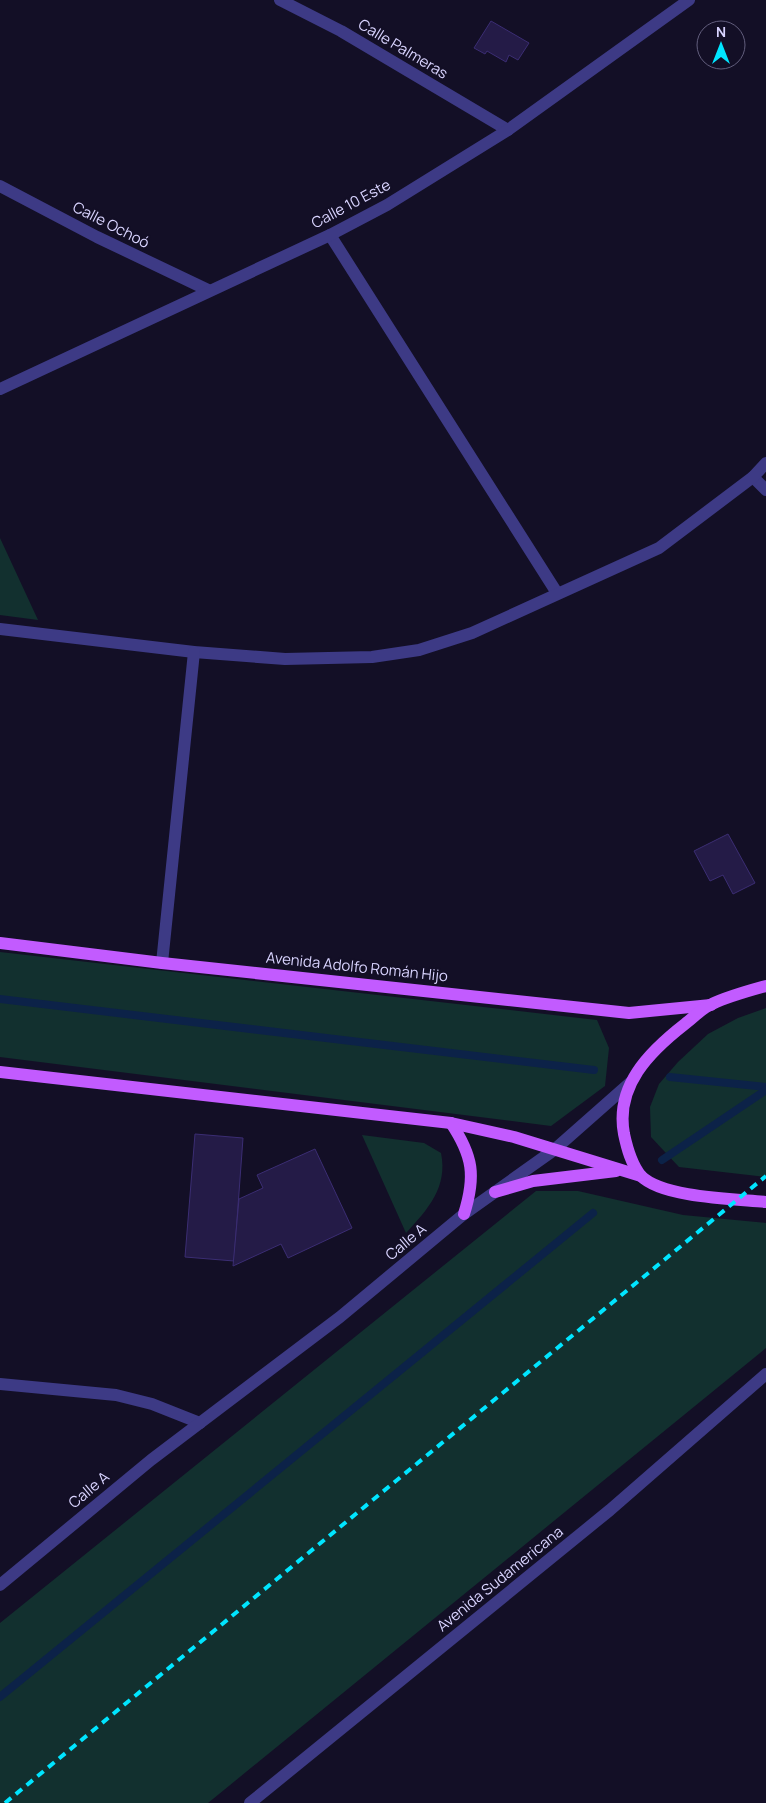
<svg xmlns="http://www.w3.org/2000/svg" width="766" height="1803" font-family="Manrope,sans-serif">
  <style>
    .green { fill: #12302f }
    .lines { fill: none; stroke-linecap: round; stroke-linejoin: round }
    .stream { stroke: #0c2248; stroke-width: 8 }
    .building { fill: #241b47; stroke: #3b2d73 }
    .minor { stroke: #3d3a85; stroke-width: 12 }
    .major { stroke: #c25bff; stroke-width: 12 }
    .rail { stroke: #00e5ff; stroke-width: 4; stroke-dasharray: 8 6; stroke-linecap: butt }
    .labels { text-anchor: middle; stroke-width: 4; stroke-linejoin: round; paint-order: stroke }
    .street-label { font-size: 15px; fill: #d9d4ff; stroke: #130f26 }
  </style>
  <rect width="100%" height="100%" fill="#130f26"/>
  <!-- green -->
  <g class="green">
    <polygon points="0,538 38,620 0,615"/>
    <polygon points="0,952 597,1020 609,1048 605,1086 551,1126 0,1057"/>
    <polygon points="766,1008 766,1177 679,1167 651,1137 650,1107 659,1084 678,1062 708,1034 738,1018"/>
    <path d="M362 1135 424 1143 441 1153C448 1187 428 1209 406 1233Z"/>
    <polygon points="536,1191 578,1191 683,1215 766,1223 766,1348 208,1803 0,1803 0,1623"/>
  </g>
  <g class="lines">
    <!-- stream -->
    <g class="stream">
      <polyline points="0,999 594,1070"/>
      <polyline points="670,1077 766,1087"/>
      <polyline points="662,1160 766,1090"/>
      <polyline points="0,1697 593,1213"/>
    </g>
  </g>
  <!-- building -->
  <g class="building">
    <polygon points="491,21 529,43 518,60 509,55 506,62 487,51 485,54 474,48"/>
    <polygon points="728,834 755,883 733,894 723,875 710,881 694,851"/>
    <polygon points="195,1134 243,1138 234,1261 185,1257"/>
    <polygon points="315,1149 352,1228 288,1258 281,1244 233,1266 239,1199 263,1188 257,1175"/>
  </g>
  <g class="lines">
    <!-- minor -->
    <g class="minor">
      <polyline points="280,0 341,31 508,130"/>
      <polyline points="0,186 97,237 208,290"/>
      <polyline points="330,235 557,593"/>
      <polyline points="0,389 330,235 387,205 508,130 689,0"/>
      <polyline points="753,477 766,490"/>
      <polyline points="0,629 194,652 285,659 372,657 419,650 472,633 659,548 753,477 766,463"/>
      <polyline points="162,963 194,652"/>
      <polyline points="0,1384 116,1395 152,1404 200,1423"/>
      <polyline points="0,1585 151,1460 340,1317 464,1214 554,1150 631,1082"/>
      <polyline points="250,1803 610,1510 766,1374"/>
    </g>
    <!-- major -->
    <g class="major">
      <polyline points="0,943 162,963 629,1013 711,1005"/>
      <path d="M766 986C748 991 729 996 712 1004 702 1008 693 1018 685 1024 649 1052 615 1086 624 1134 627 1148 631 1164 641 1176 663 1198 736 1199 766 1202"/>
      <polyline points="0,1072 451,1123 514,1137 641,1176"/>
      <path d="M451 1123C473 1156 476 1176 464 1214"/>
      <polyline points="495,1192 533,1181 616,1171"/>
    </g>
    <!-- rail -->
    <polyline class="rail" points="5,1803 766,1176"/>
  </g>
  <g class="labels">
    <!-- street labels -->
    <g class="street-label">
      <text transform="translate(403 49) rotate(31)" y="5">Calle Palmeras</text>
      <text transform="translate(351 204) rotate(-28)" y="5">Calle 10 Este</text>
      <text transform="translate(111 225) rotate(27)" y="5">Calle Ochoó</text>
      <text transform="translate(357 967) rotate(6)" y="5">Avenida Adolfo Román Hijo</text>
      <text transform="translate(406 1242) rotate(-40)" y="5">Calle A</text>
      <text transform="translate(89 1490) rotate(-40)" y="5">Calle A</text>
      <text transform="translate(500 1579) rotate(-39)" y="5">Avenida Sudamericana</text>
    </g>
  </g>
  <!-- north arrow -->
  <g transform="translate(721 45)"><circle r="24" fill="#130f26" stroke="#625e7d"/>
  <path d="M0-4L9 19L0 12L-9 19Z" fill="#00e5ff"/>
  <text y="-8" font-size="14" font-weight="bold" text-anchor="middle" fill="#d9d4ff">N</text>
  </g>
</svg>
